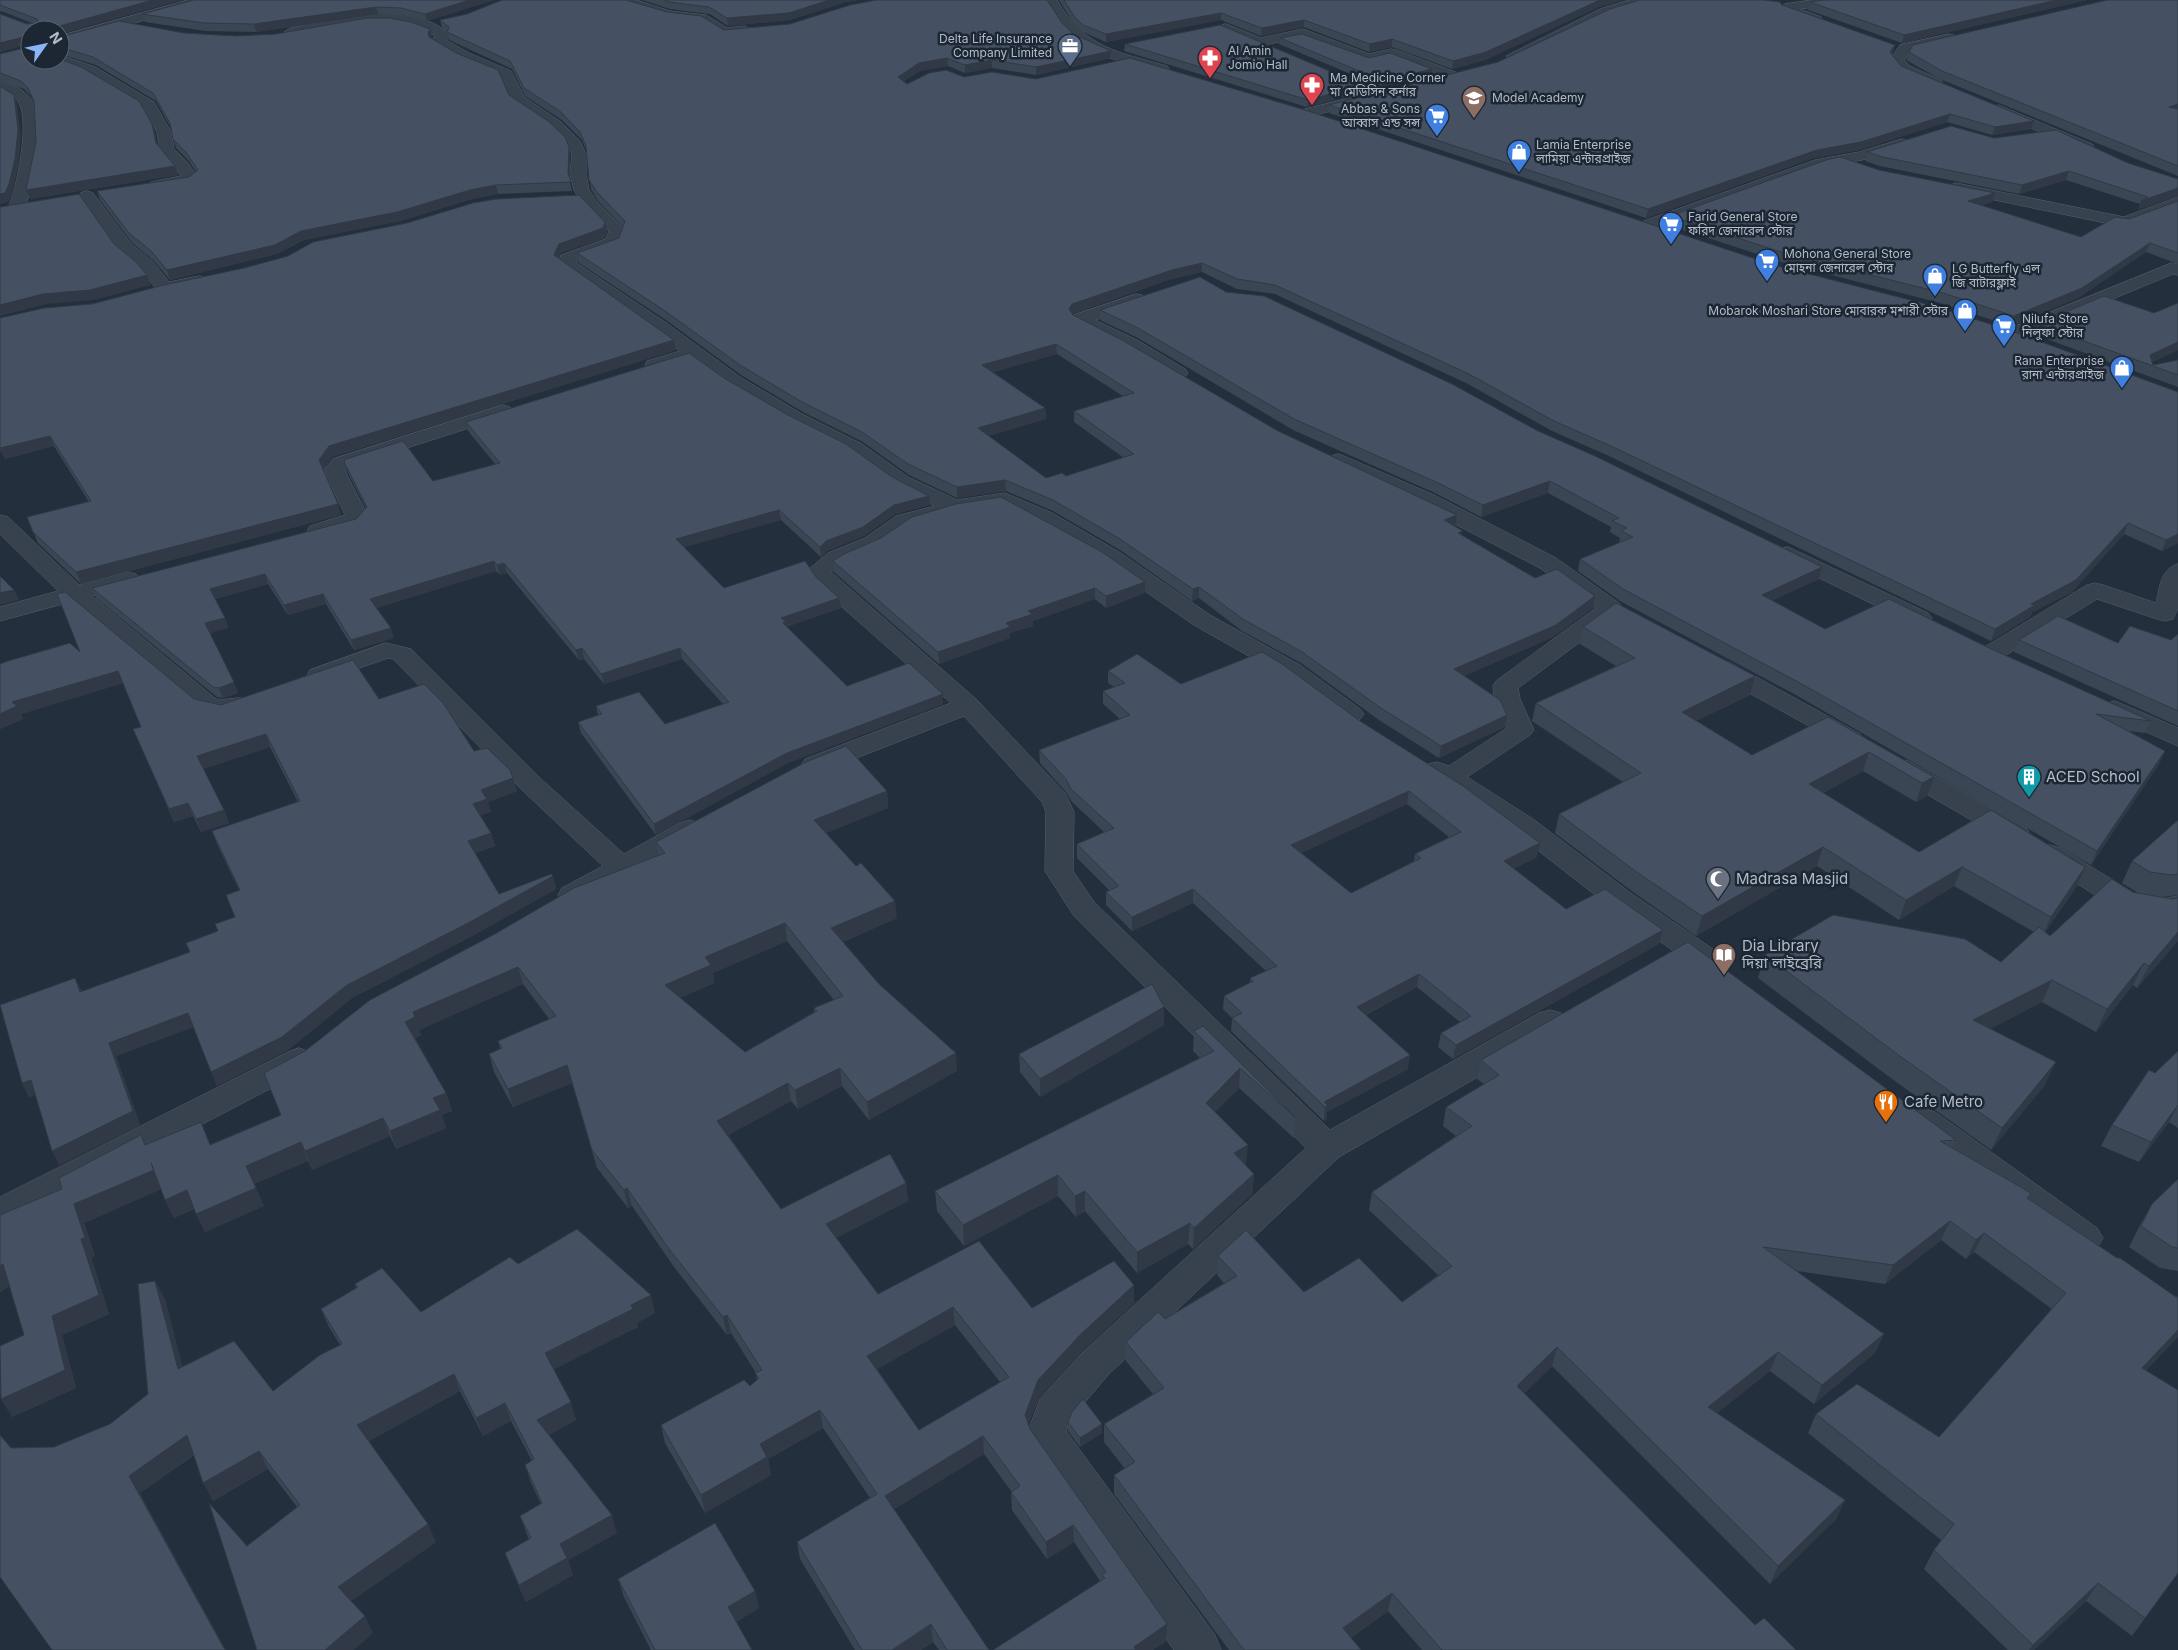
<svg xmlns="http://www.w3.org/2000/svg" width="2178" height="1650" font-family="Inter,'Noto Sans Bengali',sans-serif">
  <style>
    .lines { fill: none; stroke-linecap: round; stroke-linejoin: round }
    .minor-casing { stroke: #565f6c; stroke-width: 1 }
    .tertiary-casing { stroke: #565f6c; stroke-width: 1 }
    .minor { fill: #38414e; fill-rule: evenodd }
    .tertiary { fill: #38414e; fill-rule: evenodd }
    .wall { fill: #3b4654; fill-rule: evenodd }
    .shaded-wall { fill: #303945 }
    .building { fill: #455162; stroke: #303945; fill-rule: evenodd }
    .labels { text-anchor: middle; stroke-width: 5; stroke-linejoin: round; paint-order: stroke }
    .far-poi-label { font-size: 12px; fill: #b4bcc9; stroke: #1d2633; text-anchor: start }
    .poi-label { font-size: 15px; fill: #b4bcc9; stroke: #1d2633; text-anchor: start }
  </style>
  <rect width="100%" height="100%" fill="#242f3e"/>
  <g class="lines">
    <defs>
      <g id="minor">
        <polygon points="617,0 636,0 670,11 706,15 727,28 745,26 751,30 745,34 725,36 703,22 669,18 619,3"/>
        <path d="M1045 0H1057C1084 48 1118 52 1167 66L1169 69 1167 72C1157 74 1146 68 1136 66 1090 53 1069 44 1045 0Z"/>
        <polygon points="1630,0 1648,0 1646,3 1608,15 1518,59 1513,60 1506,56 1600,9"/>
        <polygon points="1812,0 1840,0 1834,4 1800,9 1821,17 1823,20 1821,23 1817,24 1779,8 1785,4"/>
        <path d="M390 13C410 16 436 19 450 36L446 40 469 53 511 71 524 97 561 122 580 141 586 155V174L589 190 597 202 625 230 620 246 575 262 665 322 740 377 802 414 862 444 908 477 957 500 1005 493 1052 513 1119 552 1210 615 1300 665 1360 709 1364 714 1360 719 1351 722 1342 719 1282 675 1194 625 1103 562 1036 523 1002 506 956 513 912 526 881 548 844 563 831 572 977 700 1065 793 1074 812 1073 871 1094 902 1330 1130 1539 1013 1550 1010 1561 1013 1566 1021 1561 1029 1339 1157 1108 1375 1070 1420 1066 1431 1215 1635 1221 1650H1174L1032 1446 1027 1434 1040 1399 1082 1353 1306 1148 1074 916 1045 871 1046 812 1042 802 964 716 823 771 814 773 805 771 801 765 805 759 951 703 818 586 808 570 828 553 865 538 896 516 935 506 894 485 848 452 788 422 726 385 691 360 654 371 647 369 645 365 647 361 680 351 558 264 561 255 606 239 609 231 586 209 574 190 570 174 572 155 568 145 551 128 512 102 501 77 459 59 432 43 431 40 435 36C392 8 337 26 290 36L284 32 290 28 349 16Z"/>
        <polygon points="1226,24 1261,38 1303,29 1369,54 1391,49 1396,50 1458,73 1460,76 1453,80 1448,79 1390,57 1368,62 1363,61 1302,37 1260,46 1222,31 1220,28 1222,25"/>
        <path d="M1949 34 1954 35 1955 38 1954 41 1910 51 1904 60 1910 66 1941 80 1943 83 1941 86C1926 89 1899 71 1890 60L1900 45Z"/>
        <polygon points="60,55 95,67 154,102 171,132 174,149 187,162 199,179 196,182 156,190 151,188 148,185 151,182 181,176 160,150 157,132 143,108 85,73 55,62 54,60 60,60"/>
        <path d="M0 81C12 84 26 90 32 101 44 122 35 192 22 211L16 213 8 208C17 188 30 123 19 103 16 96 7 93 0 90Z"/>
        <polygon points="1366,94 1371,95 1373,98 1371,101 1307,117 1300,113 1302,110"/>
        <polygon points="1998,105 2092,144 2094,147 2092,150 2082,150 1993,112 1991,109"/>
        <polygon points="1902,139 1907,140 1909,143 1907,146 1862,160 1823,167 1653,228 1647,230 1639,225 1641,222 1815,160 1859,152"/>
        <polygon points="1956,183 2124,217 2178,197 2178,207 2125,227 1951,191 1948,188 1951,185"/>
        <polygon points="87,191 93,193 131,244 153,262 169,282 199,276 205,277 208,281 205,285 165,293 159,292 141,270 119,252 81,199 79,196 81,193"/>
        <polygon points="2172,263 2178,264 2178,275 2173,274 2018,338 2006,338 2003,334 2006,330"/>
        <polygon points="1136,294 1142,295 1145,299 1142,303 1095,320 1137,340 1185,369 1188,373 1185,377 1171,377 1123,348 1074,323 1071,319 1074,315"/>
        <path d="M503 405 510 407 513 411 510 415 347 467 345 471 368 516C358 530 327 540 310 536L307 531 310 526 345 515 324 470 333 459Z"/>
        <polygon points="1339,454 1434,495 1556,558 1619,603 1623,608 1619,613 1518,688 1520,699 1534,730 1530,735 1467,777 1533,819 1632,894 1726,958 1730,965 1726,972 1715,975 1704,972 1612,908 1513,831 1428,776 1424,770 1428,764 1437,762 1449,766 1507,728 1494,699 1493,686 1496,681 1596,608 1540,568 1418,505 1332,464 1329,460 1332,456"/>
        <path d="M0 515 8 517 79 585 128 572 136 574 139 579 136 584 92 596 216 699C227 701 236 696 247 699L251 704C240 720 215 714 199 710L70 602 0 621V607L58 591 0 534Z"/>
        <polygon points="1788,547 1928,613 1932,618 1928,623 1920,625 1912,623 1780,559 1777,554 1780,549"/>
        <path d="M2178 564V608L2173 619 2165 621 2157 619 2097 599 2001 658 1992 660 1983 658 1980 653 1983 648 2087 585 2095 583 2103 585 2156 603C2160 587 2160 569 2178 564Z"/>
        <polygon points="386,643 411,649 540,778 624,854 680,823 690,820 700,823 704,829 700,835 582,902 572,904 562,902 558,895 562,888 603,866 522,790 393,659 388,658 319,682 310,680 307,675 310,670"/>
        <polygon points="1720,660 1729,662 1860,734 1864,739 1860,744 1851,747 1842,744 1711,672 1708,667 1711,662"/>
        <polygon points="2115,701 2178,728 2178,746 2106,714 2102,709 2106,704"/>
        <polygon points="1899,759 1908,761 2026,828 2030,834 2026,840 2016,843 2006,840 1890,773 1886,767 1890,761"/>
        <polygon points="2050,845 2060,848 2139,896 2161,899 2178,896 2178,916 2161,919 2122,912 2040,860 2036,854 2040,848"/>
        <polygon points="299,1048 310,1052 315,1060 310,1068 12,1223 0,1227 0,1197 288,1052"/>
        <polygon points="1923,1108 1935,1112 2097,1228 2103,1238 2097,1248 2085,1252 2073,1248 1911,1130 1906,1121 1911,1112"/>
      </g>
      <polygon id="tertiary" points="188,0 207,0 205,3 60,44 60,36"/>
    </defs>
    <!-- minor casing -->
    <use href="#minor" class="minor-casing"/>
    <!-- tertiary casing -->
    <use href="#tertiary" class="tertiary-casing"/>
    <!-- minor -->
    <use href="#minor" class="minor"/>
    <!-- tertiary -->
    <use href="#tertiary" class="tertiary"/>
  </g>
  <!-- wall -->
  <g class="wall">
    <polygon points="0,0 181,0 60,34 60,30 30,60 152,124 155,133 157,144 178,175 30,199 26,190 36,142 34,103 31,96 24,89 0,80 0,54 28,47 28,44 0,52 27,24 32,23 1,11 0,12"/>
    <polygon points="194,0 494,0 427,21 402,15 378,14 256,32 206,31 145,22 142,14"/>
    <polygon points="642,0 858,0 846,2 790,20 728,26 710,14 670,9"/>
    <polygon points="1059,0 1623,0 1599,7 1485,60 1452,69 1392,47 1369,52 1304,27 1261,36 1221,20 1106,42 1083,32 1074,24"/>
    <polygon points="1825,0 2087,0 1902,43 1808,10 1810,2"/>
    <polygon points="2178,0 2178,176 1940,79 1906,60 1909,52"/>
    <polygon points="1782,5 1893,53 1892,54 1901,66 2031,129 1992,135 1947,122 1859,150 1814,158 1646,218 1329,113 1329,105 1498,62"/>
    <path d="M467 14 724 30 1062 23 1073 34 1111 51V58L1036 75 992 68 965 73 948 66 920 71 904 81 907 84 964 77 1774 265 2178 392V543L2162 551 2124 534 2072 592 2032 612 2030 617 1991 641 1609 456 1552 431 1466 383 1275 294 1237 289 1202 272 1171 279 1072 314 1278 431 1457 515 1455 526 1462 535 1535 578 1593 608 1553 637 1464 676 1505 727 1439 758 1379 720 1301 663 1242 631 1199 598 1192 601 1120 550 1053 511 1006 491 957 498 909 475 863 442 803 412 741 375 666 320 579 263 577 253 619 238 623 227 598 201 591 189 587 153 582 140 562 120 525 96 512 69 449 40 447 32 442 28 440 20ZM1057 354 1123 396 1074 411V422L1124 458 1066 476 1046 478 988 436 1046 419 1045 408 993 372Z"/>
    <polygon points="184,33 236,36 432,37 431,38 509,95 570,155 569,178 572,191 498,194 472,199 400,221 304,240 277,254 170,280 154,261 132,243 100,200 97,191 189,177 196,172 189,161 176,148 173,139 171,128 156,101 96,65 60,54 60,37"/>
    <polygon points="1280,38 1369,58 1432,69 1432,75 1382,87 1279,44"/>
    <polygon points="1125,44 1362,93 1307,107 1124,51"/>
    <polygon points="1994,138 2128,163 2178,179 2138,210 2140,204 2066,180 2019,194 1880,166 1865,161 1867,152"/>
    <polygon points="1879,170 1992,202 1981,205 2081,237 2178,201 2178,264 2146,252 2078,298 2011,326 1940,303 1785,263 1668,225 1670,216"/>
    <polygon points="605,222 607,231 605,238 560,253 559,258 674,340 676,350 332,457 323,470 338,504 341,515 81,584 38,543 27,517 89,502 54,446 5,459 0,450 0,318"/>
    <polygon points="1226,292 1538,431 1822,567 1819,579 1772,600 1825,629 1987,647 2151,721 2145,733 2129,731 2165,751 2159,764 2091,865 1796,695 1620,601 1578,571 1580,559 1619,543 1620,538 1610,532 1611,527 1548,493 1481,517 1435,493 1293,430 1138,338 1100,320 1100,310"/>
    <polygon points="2178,303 2178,350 2152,362 2153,365 2178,360 2178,387 2033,334 2037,324 2154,313"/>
    <polygon points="724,378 930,505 895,514 864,536 827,551 821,557 781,520 684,547 724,588 816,577 841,608 786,627 847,686 943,704 788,763 656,835 581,733 578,722 598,715 596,706 665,724 723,704 682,659 604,684 584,659 579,660 507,573 500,575 496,571 376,608 394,638 354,650 326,604 288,615 268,584 215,599 225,618 228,628 210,633 238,693 223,698 217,697 96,598 92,588 356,519 366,508 347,471 344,462 433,481 496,465 468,431 466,422"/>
    <polygon points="833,561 1145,582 1145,593 1106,608 1095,599 1033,621 1033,626 1010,633 1010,638 939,664 834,572"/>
    <polygon points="1583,627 1755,676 1750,695 1696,721 1752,755 1828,717 1934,777 1927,796 1916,802 1863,771 1823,793 1919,852 2085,867 2077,886 2045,932 2050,936 2132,892 2137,892 2122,883 2132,861 2178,820 2178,895 2162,897 2178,941 2137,988 2133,985 2096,1032 2042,1002 1990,1029 2045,1085 1991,1150 1888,1076 1758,978 1765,955 2001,962 2034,932 1954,886 1899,920 1817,866 1696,936 1633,892 1555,833 1559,814 1623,782 1532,721 1536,703 1616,666 1580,644"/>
    <polygon points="2178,634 2178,726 2014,652 2019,640 2118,643 2171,640"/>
    <polygon points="80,652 194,699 221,705 379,699 474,751 513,778 517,791 488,802 491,812 480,815 491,833 495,846 475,853 499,894 553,876 556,889 474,935 352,998 288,1050 217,1086 193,1027 116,1056 140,1125 59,1165 35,1095 29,1097 22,1083 82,992 190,952 218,931 235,917 239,890 217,844 212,831 298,802 270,747 203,769 224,810 229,823 201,832 193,816 174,822 133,729 141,727 123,683 21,714 23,719 0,729 0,664"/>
    <path d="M1262 652 1537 857 1513 869 1566 909 1659 944 1453 1059 1438 1047 1441 1033 1460 1022 1417 987 1366 1015 1408 1069 1327 1112 1326 1120 1324 1121 1231 1031 1232 1018 1223 1009 1224 996 1250 983V978L1266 971 1193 903 1132 931 1106 905V892L1110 891 1077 858V844L1105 833 1072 802 1066 792 1040 763 1039 750 1120 719 1103 704V691L1114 687 1108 683V671L1181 684ZM1407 804 1449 837 1415 854 1414 862 1351 893 1301 853Z"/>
    <path d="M887 791 888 808 826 833 897 918 843 942 879 984 957 1071 869 1120 842 1086 798 1109 791 1101 728 1135 781 1209 906 1183 908 1201 836 1238 878 1294 1032 1308 1134 1303 1081 1352 1039 1398 1028 1425 1030 1429 1166 1641 1153 1650H993L1100 1581 1074 1542 1047 1559 1012 1510 1011 1492V1491L984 1454 894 1509 989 1650H939L933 1642 921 1650H855L800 1559 797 1542 870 1498 823 1428 768 1459 771 1475 705 1513 665 1443 661 1425 750 1386 757 1380 756 1373 731 1333 727 1335 674 1267 632 1206 628 1208 597 1168 572 1083 513 1107 494 1072 489 1054 500 1049 498 1041 549 1019 523 984 419 1030 421 1035 415 1038 446 1093 452 1111 442 1115 446 1128 396 1149 390 1136 312 1170 308 1161 254 1184 264 1206 205 1232 194 1209 174 1218 165 1200 161 1189 84 1223 95 1256 91 1257 109 1314 62 1335 76 1388 12 1417 24 1335 9 1286 0 1292V1215L62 1189 146 1145 211 1144 281 1115 305 1051 659 855 656 842ZM787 941 834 1000 814 1008V1012L745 1052 680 998 714 983 713 973ZM955 1325 1000 1382 919 1430 877 1369Z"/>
    <polygon points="1164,1025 1040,1097 1020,1072 1019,1054"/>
    <polygon points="1203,1026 1296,1118 1294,1138 1239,1088 1215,1112 1246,1166 1254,1174 1252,1194 1193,1249 1188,1244 1137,1273 1085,1211 1076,1217 1058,1196 964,1246 937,1211 935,1191 1200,1058 1193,1051 1194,1031"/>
    <polygon points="2178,1051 2178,1128 2169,1122 2139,1162 2101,1146 2112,1125 2155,1073"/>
    <polygon points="1481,1060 1956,1140 1952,1148 2031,1194 2028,1199 2176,1297 2178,1297 2178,1337 2146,1370 2178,1573 2132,1636 2086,1601 2034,1650 2008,1650 1924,1569 1934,1550 1941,1540 1808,1433 1816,1414 1939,1437 2052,1309 1974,1252 1966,1259 1941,1240 1885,1284 1797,1271 1884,1334 1875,1353 1814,1404 1770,1371 1717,1413 1845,1500 1836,1519 1770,1584 1552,1366 1524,1393 1755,1625 1796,1650 1422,1650 1388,1611 1351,1638 1361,1650 1229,1650 1114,1494 1114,1475 1125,1469 1104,1442 1104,1424 1153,1394 1126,1361 1126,1342 1224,1283 1217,1275 1218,1256 1304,1292 1402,1302 1438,1275 1369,1210 1372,1192 1456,1136 1443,1126 1446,1107 1484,1084 1477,1079"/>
    <polygon points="2178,1179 2178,1271 2160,1268 2129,1247 2140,1225 2152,1204"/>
    <polygon points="518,1264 655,1313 637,1323 638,1327 554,1369 576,1420 549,1435 617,1533 568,1560 573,1575 526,1602 512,1571 505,1553 529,1540 520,1516 541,1504 531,1483 525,1465 532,1461 511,1421 483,1436 460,1391 369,1441 436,1542 351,1601 373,1633 247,1546 297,1507 268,1469 213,1501 194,1455 140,1493 11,1448 54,1447 110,1424 148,1394 165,1299 182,1367 273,1391 340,1345 329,1327 321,1309 356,1288 355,1284 421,1312"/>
    <polygon points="1068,1422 1102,1433 1080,1447 1068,1431"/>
    <polygon points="618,1579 755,1591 759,1608 736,1622 752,1650 651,1650 624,1597"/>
  </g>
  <!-- shaded-wall -->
  <g class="shaded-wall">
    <polygon points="153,0 181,0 60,34 60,30 56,30 56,27"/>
    <polygon points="469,0 494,0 427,21 425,14"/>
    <polygon points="829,0 858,0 846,2 790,20 728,26 727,18"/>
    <polygon points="1600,0 1623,0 1599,7 1485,60 1452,69 1453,61"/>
    <polygon points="2057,0 2087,0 1902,43 1904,35"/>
    <polygon points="376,7 378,14 256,32 254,24"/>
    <polygon points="1221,13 1221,20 1106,42 1106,34"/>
    <polygon points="1304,20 1304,27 1261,36 1262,28"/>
    <polygon points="430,29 432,37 429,41 428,33"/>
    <polygon points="28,36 30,44 0,52 0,43"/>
    <polygon points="1392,39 1392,47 1369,52 1370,44"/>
    <polygon points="1895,45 1893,53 1888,60 1890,52"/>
    <polygon points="1111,51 1111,58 1036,75 1036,67"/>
    <polygon points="947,58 948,66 920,71 898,85 898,77 919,63"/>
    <polygon points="992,60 992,68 965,73 965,65"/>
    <polygon points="1432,69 1432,75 1382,87 1383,81"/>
    <polygon points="1363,85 1362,93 1307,107 1308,100"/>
    <polygon points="14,95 17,103 21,139 18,167 12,193 9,202 0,204 0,194"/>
    <polygon points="2178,104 2178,111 2169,107"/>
    <polygon points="1950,114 1947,122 1859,150 1814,158 1646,218 1648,209 1817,150"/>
    <polygon points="2034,121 2031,129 1992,135 1995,127"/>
    <polygon points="152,124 155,133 159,151 156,143"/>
    <polygon points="569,147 570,155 569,182 568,173"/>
    <polygon points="175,166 178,175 30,199 26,190"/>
    <polygon points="2069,171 2066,180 2019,194 2022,185"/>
    <polygon points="496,185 498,194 472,199 400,221 304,240 277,254 170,280 167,270 301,231 470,190"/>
    <polygon points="2178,188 2178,196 2138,210 2141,201"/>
    <polygon points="1995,193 1992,202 1965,210 1968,201"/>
    <polygon points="605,222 607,231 605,238 560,253 556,265 554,255 559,244"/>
    <polygon points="2150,243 2146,252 2078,298 2011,326 2014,316"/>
    <polygon points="1202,263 1202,272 1171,279 1072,314 1069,309 1072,304 1172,270"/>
    <polygon points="147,275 151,285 94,300 47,304 0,316 0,305 43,294"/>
    <polygon points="674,340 676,350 332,457 322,471 319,460 329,446"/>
    <polygon points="2178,342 2178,350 2148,364 2150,355"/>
    <polygon points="1056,344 1057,354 982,375 982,365"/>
    <polygon points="1045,408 1046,419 978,439 978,428"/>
    <polygon points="50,436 54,446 5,459 0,448"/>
    <polygon points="1005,480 1006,491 957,498 957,487"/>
    <polygon points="1550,481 1548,493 1481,517 1483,505"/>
    <polygon points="929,496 930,505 895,514 864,536 827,551 821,557 820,547 826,541 894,505"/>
    <polygon points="338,504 341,515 81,584 76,572"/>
    <polygon points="779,510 781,520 678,549 676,539"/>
    <polygon points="1457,515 1455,526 1444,520"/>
    <polygon points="2128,523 2124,534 2072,592 2032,612 2030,617 1991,641 1995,629 2031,604"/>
    <polygon points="2178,534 2178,543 2162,551 2166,540"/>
    <polygon points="494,561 496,571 373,609 370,599"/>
    <polygon points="504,563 507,573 500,575 497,565"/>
    <polygon points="1822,567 1819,579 1759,607 1762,595"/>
    <polygon points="265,574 268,584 214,599 210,589"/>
    <polygon points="1145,582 1145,593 1106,608 1106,596"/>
    <polygon points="1199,587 1199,598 1192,601 1193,589"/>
    <polygon points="1095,588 1095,599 1033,621 1033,626 1010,633 1010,638 939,664 938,652 1006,623 1028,611"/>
    <polygon points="14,590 19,600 0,605 0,593"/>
    <polygon points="323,594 326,604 288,615 284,605"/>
    <polygon points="1595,596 1593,608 1553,637 1452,681 1454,669"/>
    <polygon points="839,598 841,608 786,627 784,634 781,618"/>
    <polygon points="225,618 228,628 208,634 205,623"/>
    <polygon points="391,628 394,638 354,650 351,640"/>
    <polygon points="582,648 584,659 579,660 576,650"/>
    <polygon points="680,648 682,659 604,684 601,674"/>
    <polygon points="118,671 123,683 21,714 23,719 0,729 0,714 12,702"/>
    <polygon points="1755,676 1750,695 1677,730 1682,712"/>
    <polygon points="234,682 238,693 223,698 219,688"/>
    <polygon points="943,694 943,704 788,763 656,835 654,824 787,753"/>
    <polygon points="1507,715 1505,727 1439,758 1441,746"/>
    <polygon points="266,734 270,747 202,769 197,756"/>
    <polygon points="2165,751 2159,764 2091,865 2097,851"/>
    <polygon points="1869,752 1863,771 1803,803 1809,784"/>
    <polygon points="1934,777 1927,796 1916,802 1922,783"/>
    <polygon points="513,778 517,791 488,802 491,812 477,817 473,804 481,790"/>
    <polygon points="887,791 888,808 816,837 814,820"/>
    <polygon points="1409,791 1407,804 1290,858 1291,845"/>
    <polygon points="188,803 193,816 174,822 169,809"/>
    <polygon points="224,810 229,823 201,832 196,819"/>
    <polygon points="491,833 495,846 472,855 468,841"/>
    <polygon points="1540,843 1537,857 1501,875 1504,861"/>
    <polygon points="1823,847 1817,866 1696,936 1702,916"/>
    <polygon points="1962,867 1954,886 1899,920 1906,900"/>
    <polygon points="2085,867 2077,886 2042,937 2051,917"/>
    <polygon points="553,876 556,889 474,935 352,998 288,1050 217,1086 211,1072 347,985"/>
    <polygon points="1193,889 1193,903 1132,931 1132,917"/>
    <polygon points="895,901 897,918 833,946 831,928"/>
    <polygon points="785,923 787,941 713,973 714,983 668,1003 665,985 705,957"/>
    <polygon points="1663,930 1659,944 1453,1059 1456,1045"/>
    <polygon points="2178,932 2178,941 2137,988 2149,966"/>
    <polygon points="2144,963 2133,985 2096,1032 2107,1009"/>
    <polygon points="518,967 523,984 419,1030 421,1035 411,1039 405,1022 413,1012"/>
    <polygon points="1419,974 1417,987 1355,1020 1357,1007"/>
    <polygon points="75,978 82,991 80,992"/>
    <polygon points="2052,980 2042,1002 1963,1043 1973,1020"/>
    <polygon points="1164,1007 1164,1025 1040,1097 1040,1079"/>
    <polygon points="188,1013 194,1027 116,1056 140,1125 59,1165 52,1151 109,1043"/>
    <polygon points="956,1053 957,1071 869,1120 867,1102"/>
    <polygon points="1410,1055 1408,1069 1327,1112 1326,1120 1324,1121 1325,1107 1324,1102"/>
    <polygon points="2056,1062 2045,1085 1991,1150 2002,1128"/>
    <polygon points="567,1065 572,1083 513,1107 508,1089"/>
    <polygon points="840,1068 842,1086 798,1109 795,1090"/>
    <polygon points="1240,1068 1239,1088 1205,1123 1206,1103"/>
    <polygon points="31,1080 38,1094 29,1097 22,1083"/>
    <polygon points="788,1083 791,1101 721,1139 717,1121"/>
    <polygon points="446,1093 452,1111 442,1115 446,1128 396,1149 390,1131 433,1098"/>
    <polygon points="2178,1105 2169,1122 2139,1162 2151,1142"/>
    <polygon points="383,1118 390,1136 312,1170 305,1151"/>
    <polygon points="301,1142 308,1161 254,1184 264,1206 205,1232 196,1214 246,1166"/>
    <polygon points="1248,1145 1246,1165 1234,1153"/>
    <polygon points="154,1170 162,1189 84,1223 95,1256 91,1257 109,1314 62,1335 76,1388 12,1417 1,1399 52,1316 81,1239 74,1204"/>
    <polygon points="1254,1174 1252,1194 1193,1249 1194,1228"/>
    <polygon points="1058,1175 1058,1196 964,1246 963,1225"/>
    <polygon points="906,1183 908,1201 828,1242 826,1224"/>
    <polygon points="627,1188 632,1206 628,1208 624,1190"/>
    <polygon points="187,1190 196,1208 174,1218 165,1200"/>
    <polygon points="1085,1191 1085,1211 1076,1217 1075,1196"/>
    <polygon points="1950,1221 1941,1240 1885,1284 1893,1265"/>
    <polygon points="1190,1223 1188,1244 1137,1273 1137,1252"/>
    <polygon points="1984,1233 1974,1252 1966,1259 1976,1240"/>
    <polygon points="3,1264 14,1283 0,1292 0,1266"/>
    <polygon points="155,1281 165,1299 188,1387 178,1369"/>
    <polygon points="1134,1285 1134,1303 1081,1352 1039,1398 1025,1433 1025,1415 1038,1380 1081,1334"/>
    <polygon points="651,1295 655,1313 637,1323 638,1327 551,1371 545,1353"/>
    <polygon points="953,1307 955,1325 869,1374 867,1356"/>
    <polygon points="727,1315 731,1333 727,1335 723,1317"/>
    <polygon points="2178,1330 2178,1337 2131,1387 2142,1368"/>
    <polygon points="1884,1334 1875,1353 1814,1404 1822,1385"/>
    <polygon points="1557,1347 1552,1366 1513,1405 1517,1386"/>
    <polygon points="1778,1352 1770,1371 1701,1426 1708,1407"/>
    <polygon points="454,1374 460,1391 365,1443 357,1425"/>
    <polygon points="571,1402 576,1420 543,1438 537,1420"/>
    <polygon points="505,1403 511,1421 483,1436 476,1418"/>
    <polygon points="820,1410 823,1428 768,1459 771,1475 705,1513 701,1495 760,1444"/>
    <polygon points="1102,1424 1102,1433 1080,1447 1080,1438"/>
    <polygon points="187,1435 197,1452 140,1493 226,1650 225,1650 129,1476"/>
    <polygon points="983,1436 984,1454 888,1513 885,1496"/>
    <polygon points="259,1451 268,1469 213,1501 203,1483"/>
    <polygon points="1845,1500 1836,1519 1770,1584 1778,1566"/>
    <polygon points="612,1515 617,1533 568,1560 573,1575 526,1602 519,1585 560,1544"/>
    <polygon points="428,1524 436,1542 347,1604 338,1587"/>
    <polygon points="1073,1525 1074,1542 1047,1559 1046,1542"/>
    <polygon points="2098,1583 2086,1601 2034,1650 2029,1650 2033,1645"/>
    <polygon points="755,1591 759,1608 733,1624 728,1607"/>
    <polygon points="1392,1593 1388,1611 1340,1646 1343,1628"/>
    <polygon points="365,1616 373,1633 354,1650 325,1650"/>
    <polygon points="931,1624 933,1642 921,1650 892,1650"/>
    <polygon points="1167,1624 1166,1641 1153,1650 1134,1650 1134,1647"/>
  </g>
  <!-- building -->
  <g class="building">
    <polygon points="0,0 153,0 56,27 56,30 30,30 30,60 60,60 60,59 81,67 139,101 152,124 156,143 175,166 26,190 36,142 34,101 28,88 21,81 0,73 0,54 28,47 28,36 0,43 0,14 27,24 39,23 37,19 0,5"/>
    <polygon points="194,0 469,0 425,14 401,8 376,7 254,24 204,23 142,14"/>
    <path d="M502 0H626L667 12 701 16 724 30 790 24 850 5 876 0H1047L1062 23 1073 34 1111 51 1036 67 992 60 965 65 947 58 919 63 898 77 907 84 929 73 946 70 964 77 992 72 1036 79 1130 58 1302 109 1774 265 1930 305 2009 330 2178 392V534L2166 540 2128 523 2076 580 2031 604 2035 605 1995 629 1611 446 1554 421 1467 373 1275 285 1237 279 1202 263 1172 270 1072 304 1069 309 1073 315 1122 340 1278 431 1457 515 1444 520 1463 531 1458 533 1535 578 1557 569 1595 596 1556 625 1454 669 1500 700 1507 715 1441 746 1381 708 1302 652 1243 619 1199 587 1193 589 1120 539 1053 500 1005 480 957 487 908 464 862 432 802 402 740 365 665 311 577 253 619 238 625 221 597 192 589 180 586 146 580 132 561 112 524 88 510 61 447 32 449 27 440 20 467 14ZM1056 344 1134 393 1074 411 1134 454 1066 476 1062 473 1046 478 978 428 1045 408 982 365Z"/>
    <polygon points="664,0 829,0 789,13 727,18 709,7 669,2"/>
    <polygon points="1064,0 1600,0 1486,52 1453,61 1392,39 1370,44 1304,20 1262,28 1221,13 1106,34 1083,25 1074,16"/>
    <polygon points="1640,0 1764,0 1780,2 1782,5 1895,45 1890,52 1901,66 2034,121 1995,127 1950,114 1861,142 1817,150 1648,209 1329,105 1498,62 1610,9"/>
    <polygon points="1825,0 2057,0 1904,35 1810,2"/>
    <polygon points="2107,0 2178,0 2178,104 2169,107 2178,109 2178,166 1942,71 1909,52 1913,45"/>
    <polygon points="367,18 389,18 411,22 430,29 428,33 429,37 456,53 498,70 509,95 548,121 565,137 569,147 568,173 571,182 496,185 470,190 397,212 301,231 275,245 167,270 151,251 129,233 97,191 189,177 198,170 186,152 173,139 170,123 153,93 93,57 60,47 60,37 119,21 184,33 236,36 276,34"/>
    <polygon points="1220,25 1363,85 1308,100 1125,44"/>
    <polygon points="1302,34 1369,58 1390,53 1432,69 1383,81 1280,38"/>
    <polygon points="0,86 14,95 18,130 15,159 9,184 5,193 0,194"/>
    <polygon points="1951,126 1994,138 2056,130 2128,163 2178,179 2178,188 2141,201 2148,197 2069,171 2022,185 1883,157 1867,152"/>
    <polygon points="1840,157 1879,170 1995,193 1968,201 2081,237 2115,217 2129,219 2178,201 2178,253 2150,243 2082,288 2014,316 1943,293 1787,254 1670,216 1826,160"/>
    <polygon points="79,194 114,244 136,262 147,275 90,290 43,294 0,305 0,207"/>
    <polygon points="579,195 605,222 603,228 559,244 554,255 674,340 329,446 319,460 338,504 76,572 33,532 27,517 91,501 50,436 0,448 0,318 44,308 92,304 164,285 244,268 288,256 313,242 407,223 473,203 496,199"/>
    <polygon points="1200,277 1226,292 1264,296 1452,384 1538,431 1595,456 1822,567 1762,595 1825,629 1889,599 1987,647 2151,721 2096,714 2165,751 2097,851 1800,683 1623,589 1580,559 1633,537 1621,531 1627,528 1612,521 1619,518 1550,481 1483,505 1436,482 1294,419 1138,328 1100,310"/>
    <polygon points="2104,296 2154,313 2178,303 2178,342 2150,355 2153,365 2178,360 2178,375 2037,324"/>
    <polygon points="689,353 724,378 786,414 846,444 892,477 929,496 894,505 863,527 826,541 820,547 779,510 676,539 724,588 805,561 816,577 839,598 781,618 786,622 783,623 847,686 909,663 943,694 787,753 654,824 578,722 602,714 596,706 639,692 665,724 729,702 680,648 601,674 582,648 576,650 504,563 497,565 494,561 370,599 391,628 351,640 323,594 284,605 265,574 210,589 225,618 205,623 234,682 219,688 213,687 92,588 356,519 367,507 344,462 346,459 403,441 433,481 500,463 466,422"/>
    <polygon points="1001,497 1102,552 1145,582 1106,596 1095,588 1028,611 1033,614 1006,623 1010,627 938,652 833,561 844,554 881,538 912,517 956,504"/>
    <polygon points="0,576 14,590 0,593"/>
    <polygon points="65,592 194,699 221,705 353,660 379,699 424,684 443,703 474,751 487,748 510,770 513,778 481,790 487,799 473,804 491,833 468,841 499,894 551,874 553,876 470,922 347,985 282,1037 211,1072 188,1013 109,1043 133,1111 52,1151 31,1080 22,1083 0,1005 75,978 80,992 190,952 186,943 218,931 215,924 235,917 226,895 240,890 212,831 300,801 266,734 197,756 224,810 196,819 188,803 169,809 133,729 141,727 118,671 12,702 17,706 0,714 0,664 8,661 70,643 80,652 57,594"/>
    <polygon points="1616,603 1755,676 1682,712 1752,755 1828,717 1934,777 1922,783 1869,752 1809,784 1919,852 1991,810 2085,867 2051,917 1962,867 1906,900 1823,847 1702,916 1638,873 1559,814 1641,773 1536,703 1635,658 1583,627"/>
    <polygon points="2058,616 2118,643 2130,626 2171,640 2178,634 2178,711 2019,640"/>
    <path d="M1262 652 1282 664 1360 721 1463 786 1540 843 1504 861 1566 909 1605 889 1663 930 1456 1045 1441 1033 1471 1016 1419 974 1357 1007 1410 1055 1324 1102 1328 1106 1325 1107 1232 1018 1242 1013 1224 996 1253 981 1250 978 1277 966 1193 889 1132 917 1106 892 1119 886 1077 844 1114 828 1071 789 1066 779 1039 750 1130 715 1103 691 1125 683 1108 671 1137 654 1181 684ZM1409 791 1461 832 1415 854 1421 858 1351 893 1291 845Z"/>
    <path d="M846 746 887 791 814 820 856 866 861 863 895 901 831 928 879 984 956 1053 867 1102 840 1068 795 1090 788 1083 717 1121 781 1209 890 1154 906 1183 826 1224 878 1294 979 1241 1032 1308 1114 1261 1134 1285 1081 1334 1038 1380 1025 1415 1030 1429 1167 1624 1134 1647 1136 1650H993L1105 1578 1102 1575 1106 1572 1073 1525 1046 1542 1011 1492 1020 1486 983 1436 885 1496 989 1650H947L931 1624 892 1650H862L797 1542 877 1494 820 1410 760 1444 767 1457 701 1495 661 1425 744 1380 750 1386 759 1378 755 1373 762 1370 727 1315 723 1317 669 1249 627 1188 624 1190 592 1150 567 1065 508 1089 489 1054 502 1048 498 1041 556 1016 518 967 413 1012 415 1017 405 1022 446 1093 433 1098 440 1110 390 1131 383 1118 305 1151 301 1142 246 1166 256 1188 196 1214 187 1190 165 1200 151 1163 154 1170 74 1204 85 1238 81 1239 99 1295 52 1316 65 1370 1 1399 0 1346 24 1335 3 1264 0 1266V1215L62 1189 59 1178 141 1135 145 1145 201 1122 210 1145 281 1115 264 1073 305 1051 370 1000 493 935 574 888 665 853 656 842 806 762ZM785 923 843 996 814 1008 817 1011 745 1052 665 985 711 965 705 957ZM953 1307 1009 1377 919 1430 867 1356Z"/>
    <polygon points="2178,820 2178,874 2172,875 2150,872 2132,861"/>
    <polygon points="2112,879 2132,892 2172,899 2178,898 2178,932 2149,966 2144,963 2107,1009 2052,980 1973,1020 2056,1062 2002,1128 1897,1054 1765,955 1833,915 1965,939 2001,962 2039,927 2050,936"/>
    <polygon points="1688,942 1956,1140 1940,1141 2024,1189 2031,1194 2027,1198 2117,1258 2120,1258 2176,1297 2178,1297 2178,1330 2142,1368 2178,1390 2178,1573 2145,1618 2098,1583 2033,1645 1934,1550 1954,1524 1816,1414 1857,1384 1939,1437 2066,1293 1984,1233 1976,1240 1950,1221 1893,1265 1763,1247 1884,1334 1822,1385 1778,1352 1708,1407 1845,1500 1778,1566 1557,1347 1517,1386 1755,1625 1764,1618 1796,1650 1442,1650 1392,1593 1343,1628 1361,1650 1244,1650 1114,1475 1135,1462 1104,1424 1164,1388 1126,1342 1158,1312 1165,1319 1237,1276 1218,1256 1246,1230 1304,1292 1359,1258 1402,1302 1452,1266 1372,1192 1472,1126 1446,1107 1499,1075 1481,1060"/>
    <polygon points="1152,984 1164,1007 1040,1079 1019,1054"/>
    <polygon points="1203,1026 1296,1118 1240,1068 1206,1103 1248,1145 1234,1153 1254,1174 1194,1228 1190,1223 1137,1252 1085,1191 1075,1196 1058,1175 963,1225 935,1191 1214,1051 1194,1031"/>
    <polygon points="2178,1051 2178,1105 2151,1142 2112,1125 2149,1070 2155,1073"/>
    <polygon points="2178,1179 2178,1248 2172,1247 2141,1226 2152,1204"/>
    <polygon points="577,1229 651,1295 631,1305 633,1309 545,1353 571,1402 537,1420 612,1515 560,1544 567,1558 519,1585 505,1553 531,1538 520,1516 542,1503 525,1465 534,1459 505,1403 476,1418 454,1374 357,1425 428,1524 338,1587 365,1616 325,1650 257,1650 209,1503 247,1546 300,1505 259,1451 203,1483 187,1435 129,1476 225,1650 52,1650 0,1577 0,1435 11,1448 54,1447 110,1424 148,1394 138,1284 155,1281 178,1369 234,1341 273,1391 320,1355 342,1344 321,1309 358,1287 355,1284 382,1268 421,1312 510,1257 518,1264"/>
    <polygon points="1083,1399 1102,1424 1080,1438 1068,1422 1072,1412"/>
    <polygon points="715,1523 755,1591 728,1607 752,1650 655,1650 618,1579"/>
  </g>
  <!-- icons -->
  <defs>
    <symbol id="office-pin" viewBox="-11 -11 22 30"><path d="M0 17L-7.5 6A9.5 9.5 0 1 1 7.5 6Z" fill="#5c6f8a" stroke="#1d2633"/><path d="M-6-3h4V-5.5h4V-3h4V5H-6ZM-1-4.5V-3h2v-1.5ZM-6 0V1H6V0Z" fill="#fff"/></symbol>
    <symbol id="pharmacy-pin" viewBox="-11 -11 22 30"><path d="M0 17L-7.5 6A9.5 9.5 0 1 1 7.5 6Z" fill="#e0444e" stroke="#1d2633"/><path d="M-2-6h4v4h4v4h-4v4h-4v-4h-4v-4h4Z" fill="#fff"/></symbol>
    <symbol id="school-pin" viewBox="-11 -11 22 30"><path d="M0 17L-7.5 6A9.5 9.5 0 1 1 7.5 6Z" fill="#8d6e63" stroke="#1d2633"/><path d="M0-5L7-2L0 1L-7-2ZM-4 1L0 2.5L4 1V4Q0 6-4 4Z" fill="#fff"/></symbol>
    <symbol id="supermarket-pin" viewBox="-11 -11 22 30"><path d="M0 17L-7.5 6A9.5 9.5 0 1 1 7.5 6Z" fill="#3f7fe0" stroke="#1d2633"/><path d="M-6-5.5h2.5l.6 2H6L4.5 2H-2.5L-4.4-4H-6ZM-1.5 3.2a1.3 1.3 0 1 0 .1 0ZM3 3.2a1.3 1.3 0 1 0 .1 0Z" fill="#fff"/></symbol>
    <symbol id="shop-pin" viewBox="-11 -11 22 30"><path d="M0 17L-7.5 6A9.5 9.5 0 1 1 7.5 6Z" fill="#3f7fe0" stroke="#1d2633"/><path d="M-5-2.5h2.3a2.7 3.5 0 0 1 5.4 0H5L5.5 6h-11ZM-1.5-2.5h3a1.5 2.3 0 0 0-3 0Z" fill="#fff"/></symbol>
    <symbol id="building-pin" viewBox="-11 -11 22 30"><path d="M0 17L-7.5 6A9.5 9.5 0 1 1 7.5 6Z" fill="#0f9aa8" stroke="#1d2633"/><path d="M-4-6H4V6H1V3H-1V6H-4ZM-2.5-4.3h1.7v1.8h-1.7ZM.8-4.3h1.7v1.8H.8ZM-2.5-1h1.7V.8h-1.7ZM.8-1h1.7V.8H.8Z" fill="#fff"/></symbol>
    <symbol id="mosque-pin" viewBox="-11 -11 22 30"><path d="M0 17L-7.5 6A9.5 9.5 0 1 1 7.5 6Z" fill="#6b7280" stroke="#1d2633"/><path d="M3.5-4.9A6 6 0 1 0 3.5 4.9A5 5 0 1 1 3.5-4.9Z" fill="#fff"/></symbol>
    <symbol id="library-pin" viewBox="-11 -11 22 30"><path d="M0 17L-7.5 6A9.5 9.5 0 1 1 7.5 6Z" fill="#8d6e63" stroke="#1d2633"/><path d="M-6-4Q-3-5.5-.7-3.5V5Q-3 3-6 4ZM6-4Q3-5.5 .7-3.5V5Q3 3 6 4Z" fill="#fff"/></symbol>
    <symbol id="restaurant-pin" viewBox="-11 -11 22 30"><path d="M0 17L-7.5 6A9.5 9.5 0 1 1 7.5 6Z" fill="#e8710a" stroke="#1d2633"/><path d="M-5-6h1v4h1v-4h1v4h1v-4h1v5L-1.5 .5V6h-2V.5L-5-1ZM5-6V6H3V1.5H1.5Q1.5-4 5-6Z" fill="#fff"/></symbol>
  </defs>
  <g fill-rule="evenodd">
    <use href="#office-pin" x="1056" y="32" width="28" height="38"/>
    <use href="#pharmacy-pin" x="1196" y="44" width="28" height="38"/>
    <use href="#pharmacy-pin" x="1298" y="71" width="28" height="38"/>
    <use href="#school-pin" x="1460" y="84" width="28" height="38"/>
    <use href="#supermarket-pin" x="1423" y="102" width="28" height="38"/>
    <use href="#shop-pin" x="1505" y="138" width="28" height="38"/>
    <use href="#supermarket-pin" x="1657" y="210" width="28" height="38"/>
    <use href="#supermarket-pin" x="1753" y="247" width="28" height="38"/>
    <use href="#shop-pin" x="1921" y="262" width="28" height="38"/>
    <use href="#shop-pin" x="1951" y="297" width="28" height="38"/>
    <use href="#supermarket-pin" x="1990" y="312" width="28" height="38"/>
    <use href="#shop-pin" x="2108" y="354" width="28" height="38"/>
    <use href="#building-pin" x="2015" y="763" width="28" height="38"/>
    <use href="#mosque-pin" x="1704" y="865" width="28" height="38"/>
    <use href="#library-pin" x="1710" y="941" width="28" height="38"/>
    <use href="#restaurant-pin" x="1872" y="1088" width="28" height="38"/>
  </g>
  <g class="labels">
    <!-- far-poi labels -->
    <g class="far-poi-label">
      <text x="1052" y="43" text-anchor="end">Delta Life Insurance<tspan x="1052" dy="14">Company Limited</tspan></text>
      <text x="1228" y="55">Al Amin<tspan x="1228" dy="14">Jomio Hall</tspan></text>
      <text x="1330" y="82">Ma Medicine Corner<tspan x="1330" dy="14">মা মেডিসিন কর্নার</tspan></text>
      <text x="1492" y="102">Model Academy</text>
      <text x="1420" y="113" text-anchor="end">Abbas &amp; Sons<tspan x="1420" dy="14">আব্বাস এন্ড সন্স</tspan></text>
      <text x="1536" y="149">Lamia Enterprise<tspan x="1536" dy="14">লামিয়া এন্টারপ্রাইজ</tspan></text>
      <text x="1688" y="221">Farid General Store<tspan x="1688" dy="14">ফরিদ জেনারেল স্টোর</tspan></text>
      <text x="1784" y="258">Mohona General Store<tspan x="1784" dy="14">মোহনা জেনারেল স্টোর</tspan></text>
      <text x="1952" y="273">LG Butterfly এল<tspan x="1952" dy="14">জি বাটারফ্লাই</tspan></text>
      <text x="1948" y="315" text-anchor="end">Mobarok Moshari Store মোবারক মশারী স্টোর</text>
      <text x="2022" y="323">Nilufa Store<tspan x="2022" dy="14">নিলুফা স্টোর</tspan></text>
      <text x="2104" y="365" text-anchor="end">Rana Enterprise<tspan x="2104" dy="14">রানা এন্টারপ্রাইজ</tspan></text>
    </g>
    <!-- poi labels -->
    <g class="poi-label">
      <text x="2046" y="782">ACED School</text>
      <text x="1736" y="884">Madrasa Masjid</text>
      <text x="1742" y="951">Dia Library<tspan x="1742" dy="17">দিয়া লাইব্রেরি</tspan></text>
      <text x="1904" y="1107">Cafe Metro</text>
    </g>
  </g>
  <!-- north arrow -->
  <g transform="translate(45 45) rotate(57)"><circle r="24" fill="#1d2633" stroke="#59626f"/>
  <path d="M0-4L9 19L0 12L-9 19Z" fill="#8ab4f8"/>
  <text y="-8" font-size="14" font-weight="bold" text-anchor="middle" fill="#b4bcc9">N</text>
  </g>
</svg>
